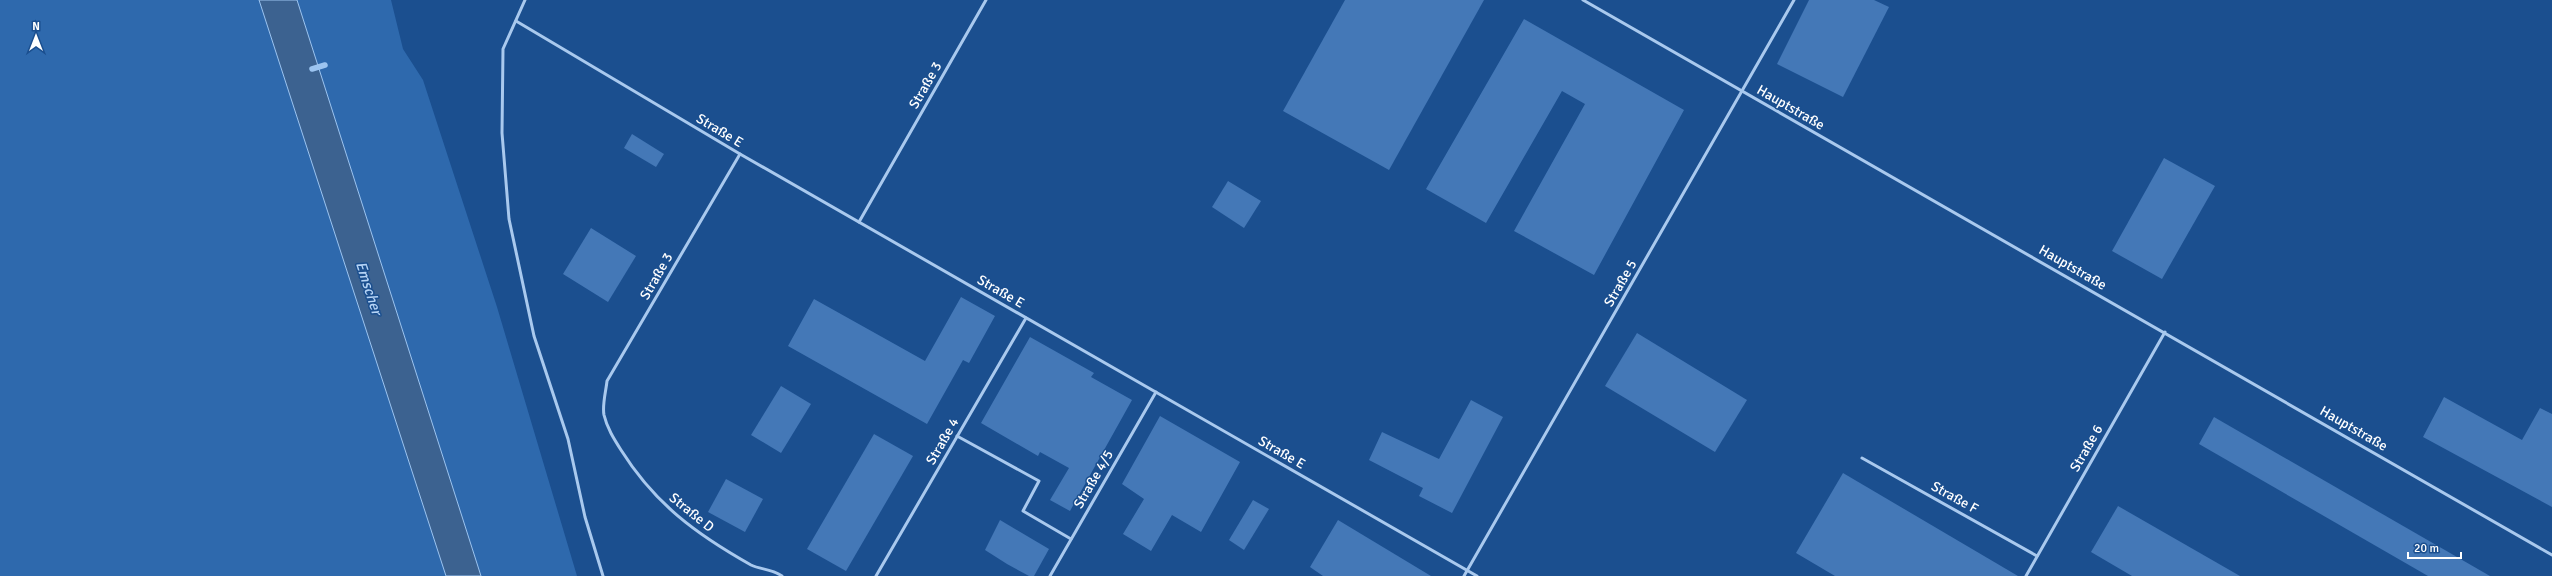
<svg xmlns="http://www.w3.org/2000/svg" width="2552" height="576" font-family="Signika,sans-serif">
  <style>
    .green { fill: #2e69ad }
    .water { fill: #3c6290; stroke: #9cc4f0 }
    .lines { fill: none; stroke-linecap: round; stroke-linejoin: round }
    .stream { stroke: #9cc4f0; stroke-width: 5.5 }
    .building { fill: #4478b7 }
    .service { stroke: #a9c9ee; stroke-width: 3 }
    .labels { text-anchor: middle; stroke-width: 3; stroke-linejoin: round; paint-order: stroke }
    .street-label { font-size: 14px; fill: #fff; stroke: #1b4f8f }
    .water-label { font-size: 15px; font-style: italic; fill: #b5d3f5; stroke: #1b4f8f }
  </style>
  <rect width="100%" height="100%" fill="#1b4f8f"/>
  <!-- green -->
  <polygon class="green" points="0,0 391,0 403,49 423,80 497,307 577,576 0,576"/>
  <!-- water -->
  <polygon class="water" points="259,0 297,0 481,576 446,576"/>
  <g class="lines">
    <!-- stream -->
    <polyline class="stream" points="312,69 325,65"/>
  </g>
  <!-- building -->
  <g class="building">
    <polygon points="1345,0 1484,0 1389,170 1283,111"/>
    <polygon points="1809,0 1874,0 1889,7 1843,97 1777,64"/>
    <polygon points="1524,19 1684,110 1594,275 1514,231 1585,104 1562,91 1486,223 1426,189"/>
    <polygon points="632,134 664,154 656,167 624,148"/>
    <polygon points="2164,158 2215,186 2162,279 2112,251"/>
    <polygon points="1228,181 1261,201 1244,228 1212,207"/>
    <polygon points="591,228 636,256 608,302 563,274"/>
    <polygon points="961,297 995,316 969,363 963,360 927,424 788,346 814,299 925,361"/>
    <polygon points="1637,333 1747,400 1715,452 1605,386"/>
    <polygon points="1030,337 1094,373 1091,377 1132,400 1070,511 1050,500 1069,468 1040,452 1038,456 981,423"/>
    <polygon points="781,386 811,404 781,453 751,435"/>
    <polygon points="2444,397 2522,440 2540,408 2552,414 2552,507 2423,437"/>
    <polygon points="1471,400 1503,417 1452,513 1419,496 1423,488 1369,460 1382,432 1439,459"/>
    <polygon points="1160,416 1240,462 1201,532 1172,515 1151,551 1123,534 1144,499 1122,484"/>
    <polygon points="2214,417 2490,576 2428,576 2199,444"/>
    <polygon points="874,434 913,456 846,571 807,549"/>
    <polygon points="1843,473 2018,576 1835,576 1796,553"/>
    <polygon points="726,479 763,499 745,532 708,512"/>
    <polygon points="1253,500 1269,509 1244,550 1229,540"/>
    <polygon points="2118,506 2240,576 2132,576 2091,552"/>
    <polygon points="1000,520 1049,549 1034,576 1029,576 1007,564 985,550"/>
    <polygon points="1338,520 1431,576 1323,576 1310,567"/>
  </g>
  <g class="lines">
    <!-- service -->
    <g class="service">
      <polyline points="525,0 503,49 502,133 509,219 534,336 568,439 585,517 603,576"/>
      <polyline points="1583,0 2552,555"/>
      <polyline points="516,21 740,154 1477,576"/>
      <path d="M740 154 607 381C606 391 602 405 604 415 607 428 614 439 621 450 655 504 696 534 751 565 761 570 770 568 782 576"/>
      <polyline points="859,222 986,0"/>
      <polyline points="957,436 1039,481 1023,511 1071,539"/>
      <polyline points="1862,458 2037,556"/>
      <polyline points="876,576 1026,318"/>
      <polyline points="1050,576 1156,392"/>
      <polyline points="1464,576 1794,0"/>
      <polyline points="2026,576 2165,332"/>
    </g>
  </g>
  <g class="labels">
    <!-- street labels -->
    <g class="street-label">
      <text transform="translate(925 85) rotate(-60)" y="5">Straße 3</text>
      <text transform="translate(1791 107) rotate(30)" y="5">Hauptstraße</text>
      <text transform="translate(720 130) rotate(31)" y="5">Straße E</text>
      <text transform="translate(2073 267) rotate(30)" y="5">Hauptstraße</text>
      <text transform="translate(656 276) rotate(-60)" y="5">Straße 3</text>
      <text transform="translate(1620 283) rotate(-60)" y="5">Straße 5</text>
      <text transform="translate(1001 291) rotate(30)" y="5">Straße E</text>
      <text transform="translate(2354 428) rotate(30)" y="5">Hauptstraße</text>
      <text transform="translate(942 441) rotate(-60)" y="5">Straße 4</text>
      <text transform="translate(2086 448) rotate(-60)" y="5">Straße 6</text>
      <text transform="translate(1282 452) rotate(30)" y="5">Straße E</text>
      <text transform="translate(1093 479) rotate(-60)" y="5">Straße 4/5</text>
      <text transform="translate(1955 497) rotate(29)" y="5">Straße F</text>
      <text transform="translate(692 512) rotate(39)" y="5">Straße D</text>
    </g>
    <!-- water labels -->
    <g class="water-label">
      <text transform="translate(369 288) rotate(72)" y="5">Emscher</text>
    </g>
  </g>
  <!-- north arrow -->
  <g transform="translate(36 36)" stroke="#1b4f8f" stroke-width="3" paint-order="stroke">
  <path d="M0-3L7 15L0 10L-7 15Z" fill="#ffffff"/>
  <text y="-6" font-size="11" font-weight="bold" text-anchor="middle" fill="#ffffff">N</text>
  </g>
  <!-- scale -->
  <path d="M2408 552v6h53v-6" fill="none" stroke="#ffffff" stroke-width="2"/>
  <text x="2414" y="552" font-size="12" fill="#ffffff" stroke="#1b4f8f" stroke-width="3" paint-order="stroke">20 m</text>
</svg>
